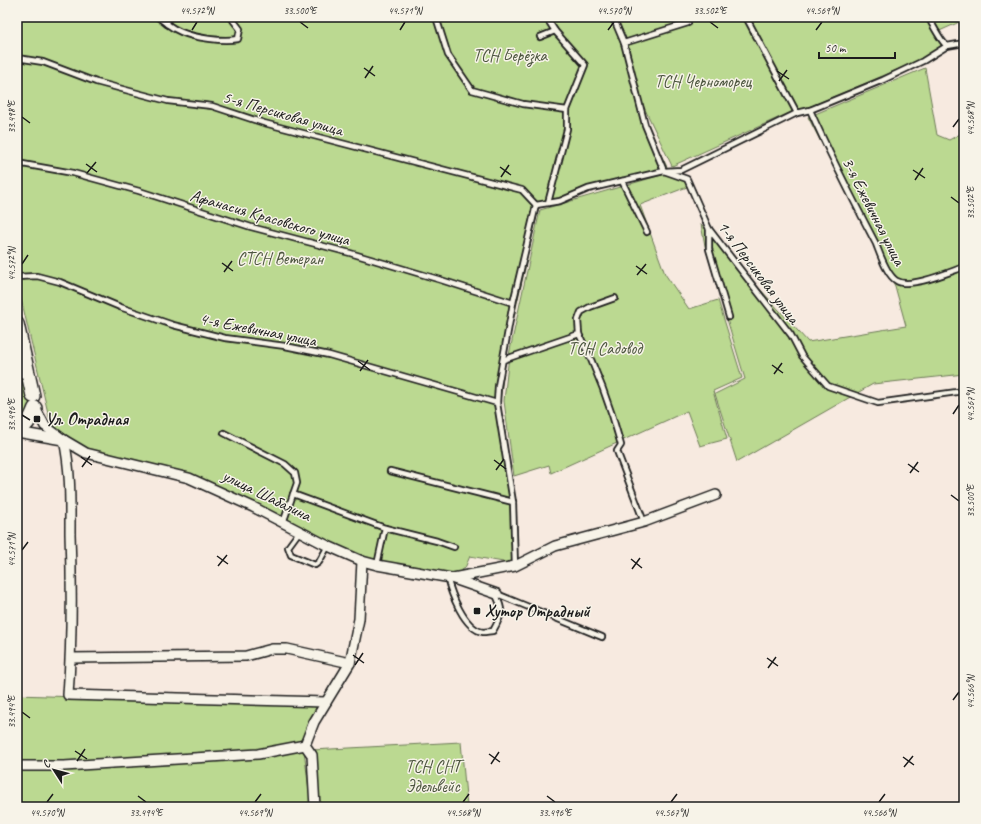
<svg xmlns="http://www.w3.org/2000/svg" width="981" height="824" font-family="Caveat,sans-serif">
  <style>
    .green { fill: #bbd991; stroke: #6c7a56 }
    .lines { fill: none; stroke-linecap: round; stroke-linejoin: round }
    .service-casing { stroke: #1c1c1c; stroke-width: 8 }
    .minor-casing { stroke: #1c1c1c; stroke-width: 12 }
    .secondary-casing { stroke: #1c1c1c; stroke-width: 16 }
    .service { stroke: #f7f3e8; stroke-width: 4.5 }
    .minor { stroke: #f7f3e8; stroke-width: 9 }
    .secondary { stroke: #f7f3e8; stroke-width: 13 }
    .ticks { fill: none; stroke: #1c1c1c; stroke-width: 1.5 }
    .poi-dot { fill: #1c1c1c; stroke: #f7f3e8; stroke-width: 1.5 }
    .labels { text-anchor: middle; stroke-width: 3; stroke-linejoin: round; paint-order: stroke }
    .park-label { font-size: 17px; fill: #4c553f; stroke: #f7f3e8 }
    .street-label { font-size: 17px; fill: #1c1c1c; stroke: #f7f3e8 }
    .poi-label { font-size: 17px; font-weight: bold; fill: #1c1c1c; stroke: #f7f3e8; text-anchor: start }
    .neatline { fill: none; stroke: #1c1c1c; stroke-width: 1.5 }
    .ticks-label { font-size: 10px; text-anchor: middle; fill: #1c1c1c }
  </style>
  <rect width="100%" height="100%" fill="#f7eae0"/>
  <filter id="ink" filterUnits="userSpaceOnUse"><feTurbulence type="fractalNoise" baseFrequency=".025" numOctaves="2"/><feDisplacementMap in="SourceGraphic" scale="8" xChannelSelector="R" yChannelSelector="G"/><feConvolveMatrix kernelMatrix="1 2 1 2 8 2 1 2 1" color-interpolation-filters="sRGB"/></filter>
  <g filter="url(#ink)">
    <!-- green -->
    <g class="green">
      <polygon points="17,17 611,17 622,44 637,105 667,167 539,207 507,347 500,402 512,496 514,564 470,556 465,568 449,579 397,570 294,532 190,482 66,442 49,417 17,282"/>
      <polygon points="616,17 964,17 964,20 935,33 943,46 925,58 809,107 791,112 672,166 642,103 626,38"/>
      <polygon points="925,68 937,135 949,140 964,132 964,374 873,384 737,462 715,394 745,379 705,246 701,224 808,342 906,326 895,286 808,117"/>
      <polygon points="665,174 683,174 687,187 640,205 665,274 689,309 718,300 742,378 713,391 727,439 700,446 687,411 551,473 549,465 514,476 504,401 509,355 540,210"/>
      <polygon points="17,330 33,396 30,420 17,428"/>
      <polygon points="17,695 320,705 304,750 311,807 17,807"/>
      <polygon points="461,742 467,807 317,807 312,750"/>
    </g>
    <g class="lines">
      <defs>
        <g id="service">
          <polyline points="158,17 167,24 168,17"/>
          <polyline points="436,17 448,55 472,90 523,104 567,110"/>
          <polyline points="546,17 555,31 585,65 567,110 567,129 548,203"/>
          <polyline points="613,17 624,43 645,125 664,171 687,179 709,229 791,335 802,356 828,386 878,403 964,391"/>
          <polyline points="746,17 797,113"/>
          <path d="M928 17C933 25 941 42 947 46L964 43"/>
          <path d="M167 24C171 27 176 30 181 32 195 38 223 42 238 39L240 29 233 20"/>
          <polyline points="540,37 555,31"/>
          <polyline points="624,43 688,23"/>
          <polyline points="17,58 43,62 96,82 137,93 168,101 212,106 264,123 522,190 536,205"/>
          <path d="M810 110C830 155 853 200 876 244 880 254 887 276 897 281 910 289 949 272 964 267"/>
          <polyline points="17,163 73,173 139,191 251,227 350,253 441,280 513,303"/>
          <polyline points="622,181 647,232"/>
          <polyline points="536,205 560,201 588,189 664,171 681,170 797,113 810,110 883,80 923,61 947,46"/>
          <polyline points="709,229 709,249 729,317"/>
          <polyline points="17,277 37,276 60,282 120,307 173,325 225,338 285,346 329,355 497,403"/>
          <path d="M579 334C596 368 611 408 621 445L617 451 644 522"/>
          <polyline points="503,360 579,334 578,320 581,312 590,307 615,298"/>
          <polyline points="224,433 285,464 295,473 297,483 283,523"/>
          <polyline points="390,471 513,502"/>
          <polyline points="293,494 385,528 437,541 454,547"/>
          <polyline points="299,532 288,547 291,555 315,565 319,562 328,546"/>
          <polyline points="377,565 385,528"/>
          <polyline points="515,566 513,502 497,403 498,386 513,303 536,205"/>
          <path d="M447 577C451 593 464 629 483 632 486 632 490 631 493 631 503 613 504 611 495 593"/>
          <polyline points="497,594 602,637"/>
        </g>
        <g id="minor">
          <polyline points="17,374 27,371"/>
          <polyline points="35,408 45,426 64,440 86,453 189,478 253,507 328,546 362,561 377,565 451,578 497,594"/>
          <polyline points="17,432 63,440"/>
          <path d="M64 440C71 471 70 503 70 534 72 588 72 641 68 695L326 702"/>
          <polyline points="453,578 515,566 555,546 644,522 716,495"/>
          <polyline points="71,658 246,656 272,649 287,649 350,663"/>
          <polyline points="17,766 64,766 258,754 305,745"/>
          <polyline points="315,807 312,755 305,745 314,722 350,663 359,619 362,561"/>
        </g>
        <g id="secondary">
          <polyline points="17,324 33,396"/>
          <path d="M17 430C28 427 31 417 35 408"/>
        </g>
      </defs>
      <!-- service casing -->
      <use href="#service" class="service-casing"/>
      <!-- minor casing -->
      <use href="#minor" class="minor-casing"/>
      <!-- secondary casing -->
      <use href="#secondary" class="secondary-casing"/>
      <!-- service -->
      <use href="#service" class="service"/>
      <!-- minor -->
      <use href="#minor" class="minor"/>
      <!-- secondary -->
      <use href="#secondary" class="secondary"/>
    </g>
  </g>
  <!-- ticks -->
  <path class="ticks" d="M300 22 308 28M710 22 718 28M192 30 197 22M400 30 405 22M608 30 614 22M816 30 822 22M364 68 375 76M777 71 789 79M365 78 373 66M779 81 787 70M22 117 30 123M953 127 959 119M86 164 97 172M500 167 511 175M913 170 925 178M87 173 96 162M501 177 509 165M915 180 923 168M951 197 959 203M222 263 233 271M22 264 28 255M636 266 647 274M224 272 232 261M637 275 646 264M358 361 370 370M772 365 783 373M360 371 368 360M774 374 782 363M953 414 959 405M22 415 30 420M81 457 92 465M494 460 506 469M908 464 919 472M82 467 90 456M496 470 504 459M910 473 918 462M951 495 959 501M22 550 28 542M217 556 228 564M631 559 642 568M218 566 227 555M632 569 640 558M353 655 364 663M767 658 778 666M355 665 363 653M768 668 776 657M953 700 959 692M22 712 30 718M75 751 87 759M489 754 500 762M903 757 914 765M77 761 85 749M491 764 499 752M904 767 913 756M138 796 146 802M547 796 555 802M47 802 53 794M255 802 261 794M463 802 469 794M671 802 677 794M879 802 885 794"/>
  <!-- markers -->
  <g class="poi-dot">
    <rect x="33" y="415" width="8" height="8" rx="2"/>
    <rect x="473" y="607" width="8" height="8" rx="2"/>
  </g>
  <g class="labels">
    <!-- park labels -->
    <g class="park-label">
      <text x="510" y="61">ТСН Берёзка</text>
      <text x="703" y="87">ТСН Черноморец</text>
      <text x="280" y="264">СТСН Ветеран</text>
      <text x="605" y="354">ТСН Садовод</text>
      <text x="433" y="772">ТСН СНТ<tspan x="433" dy="20">Эдельвейс</tspan></text>
    </g>
    <!-- street labels -->
    <g class="street-label">
      <text transform="translate(283 113) rotate(16)" y="6">5-я Персиковая улица</text>
      <text transform="translate(874 211) rotate(63)" y="6">3-я Ежевичная улица</text>
      <text transform="translate(270 217) rotate(16)" y="6">Афанасия Красовского улица</text>
      <text transform="translate(759 272) rotate(53)" y="6">1-я Персиковая улица</text>
      <text transform="translate(258 329) rotate(11)" y="6">4-я Ежевичная улица</text>
      <text transform="translate(267 495) rotate(26)" y="6">улица Шабалина</text>
    </g>
    <!-- poi labels -->
    <g class="poi-label">
      <text x="45" y="425">Ул. Отрадная</text>
      <text x="485" y="617">Хутор Отрадный</text>
    </g>
  </g>
  <!-- margin -->
  <rect width="981" height="824" fill="none" stroke="#f7f3e8" stroke-width="44"/>
  <!-- north arrow -->
  <g transform="translate(54 770) rotate(306)" stroke="#f7f3e8" stroke-width="3" paint-order="stroke">
  <path d="M0-3L7 15L0 10L-7 15Z" fill="#1c1c1c"/>
  <text y="-6" font-size="11" font-weight="bold" text-anchor="middle" fill="#1c1c1c">С</text>
  </g>
  <!-- scale -->
  <path d="M819 52v6h76v-6" fill="none" stroke="#1c1c1c" stroke-width="2"/>
  <text x="825" y="52" font-size="12" fill="#1c1c1c" stroke="#f7f3e8" stroke-width="3" paint-order="stroke">50 m</text>
  <rect x="22" y="22" width="937" height="780" class="neatline"/>
  <g class="ticks-label">
    <text x="197" y="14">44.572°N</text>
    <text x="300" y="14">33.500°E</text>
    <text x="405" y="14">44.571°N</text>
    <text x="614" y="14">44.570°N</text>
    <text x="710" y="14">33.502°E</text>
    <text x="822" y="14">44.569°N</text>
    <text transform="translate(11 117) rotate(-90)" y="4">33.498°E</text>
    <text transform="translate(970 119) rotate(-90)" y="4">44.568°N</text>
    <text transform="translate(970 203) rotate(-90)" y="4">33.502°E</text>
    <text transform="translate(11 264) rotate(-90)" y="4">44.572°N</text>
    <text transform="translate(970 405) rotate(-90)" y="4">44.567°N</text>
    <text transform="translate(11 415) rotate(-90)" y="4">33.496°E</text>
    <text transform="translate(970 501) rotate(-90)" y="4">33.500°E</text>
    <text transform="translate(11 550) rotate(-90)" y="4">44.571°N</text>
    <text transform="translate(970 692) rotate(-90)" y="4">44.566°N</text>
    <text transform="translate(11 712) rotate(-90)" y="4">33.494°E</text>
    <text x="47" y="816">44.570°N</text>
    <text x="146" y="816">33.494°E</text>
    <text x="255" y="816">44.569°N</text>
    <text x="463" y="816">44.568°N</text>
    <text x="555" y="816">33.496°E</text>
    <text x="671" y="816">44.567°N</text>
    <text x="879" y="816">44.566°N</text>
  </g>
</svg>
